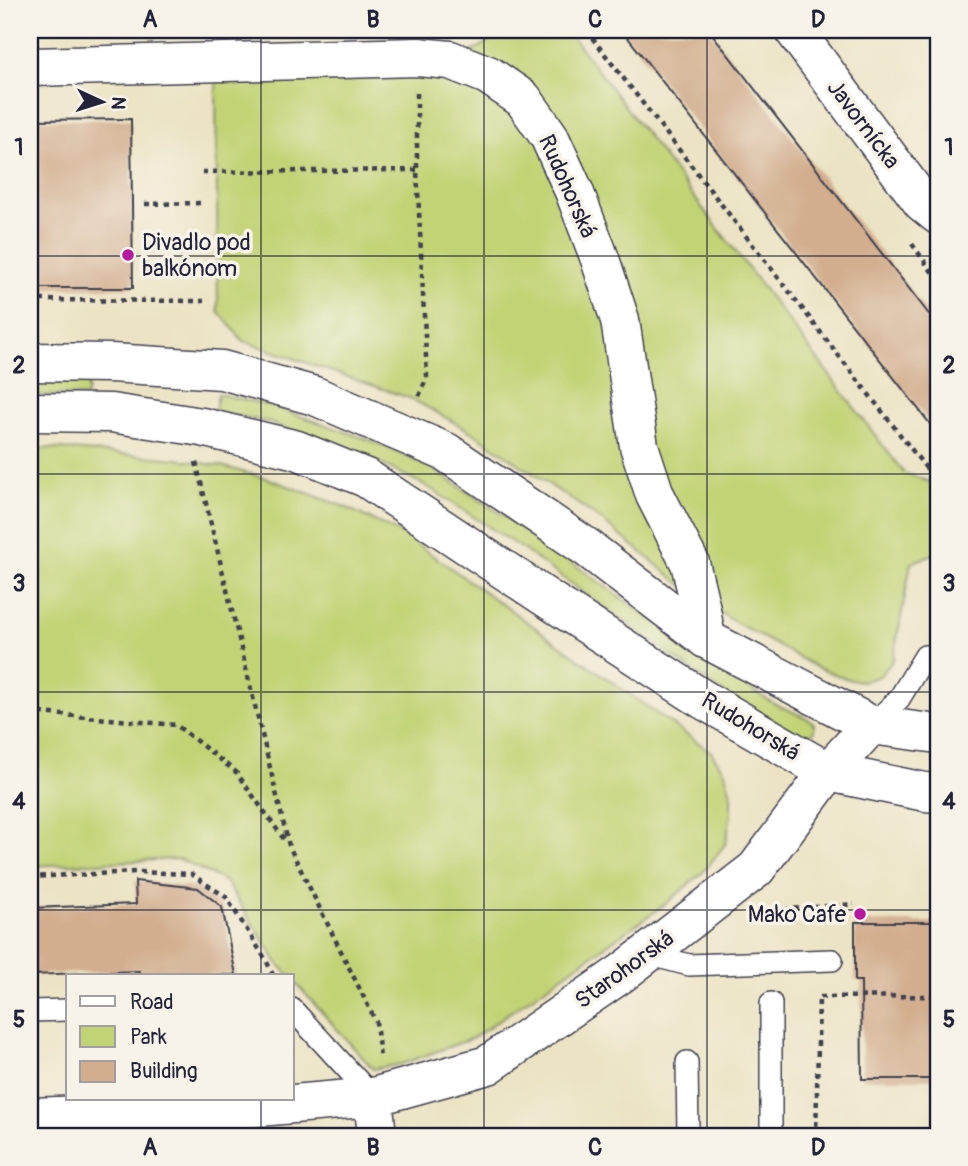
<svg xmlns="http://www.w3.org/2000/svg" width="968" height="1166" font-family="Pangolin,sans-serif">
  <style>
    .green { fill: #c2d375; stroke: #727a58; stroke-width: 2 }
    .building { fill: #d2ae8e }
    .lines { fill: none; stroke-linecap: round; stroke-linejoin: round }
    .service-casing { stroke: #403f4f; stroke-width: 24 }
    .minor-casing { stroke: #403f4f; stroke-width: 41 }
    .tertiary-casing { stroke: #403f4f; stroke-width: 41 }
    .path { stroke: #403f4f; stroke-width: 4.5; stroke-dasharray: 5 5; stroke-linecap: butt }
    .service { stroke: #fff; stroke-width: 21 }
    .minor { stroke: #fff; stroke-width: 38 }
    .tertiary { stroke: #fff; stroke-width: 38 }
    .grid { fill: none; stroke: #22223b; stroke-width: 2; stroke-opacity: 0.55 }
    .poi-dot { fill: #b5179e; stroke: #f7f3e8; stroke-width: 2.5 }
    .labels { text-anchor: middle; stroke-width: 7; stroke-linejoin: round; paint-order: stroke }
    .street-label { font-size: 23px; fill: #22223b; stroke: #f7f3e8 }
    .poi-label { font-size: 23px; fill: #22223b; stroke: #f7f3e8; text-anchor: start }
    .neatline { fill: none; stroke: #22223b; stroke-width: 2.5 }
    .grid-label { font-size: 23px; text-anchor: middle; font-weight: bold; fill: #22223b }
  </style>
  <rect width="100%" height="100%" fill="#f7f3e8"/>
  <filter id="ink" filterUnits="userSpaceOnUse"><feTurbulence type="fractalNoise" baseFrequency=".0143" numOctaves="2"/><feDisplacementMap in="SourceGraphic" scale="14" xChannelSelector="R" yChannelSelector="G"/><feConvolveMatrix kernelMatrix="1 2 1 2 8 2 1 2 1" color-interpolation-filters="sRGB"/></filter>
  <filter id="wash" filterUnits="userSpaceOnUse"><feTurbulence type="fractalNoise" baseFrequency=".00686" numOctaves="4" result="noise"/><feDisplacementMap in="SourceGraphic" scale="28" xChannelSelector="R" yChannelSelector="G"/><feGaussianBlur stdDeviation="1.57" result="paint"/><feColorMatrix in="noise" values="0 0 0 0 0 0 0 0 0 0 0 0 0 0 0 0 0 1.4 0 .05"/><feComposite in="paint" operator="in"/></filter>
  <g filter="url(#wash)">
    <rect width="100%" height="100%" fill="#ebe3c3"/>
    <!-- green -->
    <g class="green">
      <polygon points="509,30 567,30 904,473 938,485 938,552 911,563 893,660 880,676 865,681 851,680 818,668 731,620 678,582 600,519 472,432 412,399 243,341 218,311 216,78 432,75"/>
      <polygon points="30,382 88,382 87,396 30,395"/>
      <polygon points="218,394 271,406 372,441 431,468 533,535 745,686 775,704 809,719 814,724 814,732 803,737 738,703 524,550 425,485 367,457 267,422 215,411"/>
      <polygon points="48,448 178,459 221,466 269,479 345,507 404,535 711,752 725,772 731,795 731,813 726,843 704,871 667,903 473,1038 402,1064 373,1069 292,979 292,975 289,975 280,966 225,881 179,859 30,866 30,449"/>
    </g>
    <g id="blocks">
      <!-- building -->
      <g class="building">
        <polygon points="622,30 709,30 938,326 938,434"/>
        <polygon points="131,119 133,288 30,288 30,120"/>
        <polygon points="135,881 198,888 222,907 236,975 139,975 139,971 30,975 30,908 136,904"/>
        <polygon points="855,922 938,922 938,1079 862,1079 861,981 855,981"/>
      </g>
    </g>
  </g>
  <g filter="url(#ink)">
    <use href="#blocks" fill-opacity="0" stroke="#403f4f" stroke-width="2"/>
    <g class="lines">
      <defs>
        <g id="service">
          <polyline points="871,725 899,699 925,656 938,656"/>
          <polyline points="647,954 689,965 832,960"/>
          <polyline points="771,1003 771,1136"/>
          <polyline points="292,1009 373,1097"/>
          <polyline points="30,1011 68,1010"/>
          <polyline points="687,1062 688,1136"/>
        </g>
        <g id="minor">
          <polyline points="794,30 922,202 938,215"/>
          <polyline points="30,67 418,57 450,60 488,75 523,99 549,136 574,191 600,259 620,320 639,446 655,495 690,563 701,609 706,639"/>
          <polyline points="373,1097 377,1136"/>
          <polyline points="30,1117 225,1110 373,1097 488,1065 622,973 756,869 828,772 871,725"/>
        </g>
        <g id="tertiary">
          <polyline points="30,362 111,363 222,370 315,396 446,452 586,547 706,639 871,725 938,734"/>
          <polyline points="30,412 111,413 202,427 297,450 366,478 551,601 704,700 828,772 925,792 938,793"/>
        </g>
      </defs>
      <!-- service casing -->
      <use href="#service" class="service-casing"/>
      <!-- minor casing -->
      <use href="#minor" class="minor-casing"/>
      <!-- tertiary casing -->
      <use href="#tertiary" class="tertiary-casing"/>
      <!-- path -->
      <g class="path">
        <polyline points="586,30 926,468 938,469"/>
        <polyline points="417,93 417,170 427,377 417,401"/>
        <polyline points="202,172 417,170"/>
        <polyline points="145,204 203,203"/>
        <polyline points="912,244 938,280"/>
        <polyline points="30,300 204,301"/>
        <polyline points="196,462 289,846 376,1022 380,1058"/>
        <polyline points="938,553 938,558"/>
        <polyline points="30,712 176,725 236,772 286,842"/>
        <polyline points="30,877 137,872 191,874 226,897 266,960 273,975"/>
        <polyline points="764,911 854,904"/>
        <polyline points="816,1136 819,997 938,996"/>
        <polyline points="925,1136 938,1131"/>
      </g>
      <!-- service -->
      <use href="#service" class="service"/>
      <!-- minor -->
      <use href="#minor" class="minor"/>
      <!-- tertiary -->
      <use href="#tertiary" class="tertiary"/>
    </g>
  </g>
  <!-- grid -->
  <path class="grid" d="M261 30V975M484 30V1136M707 30V1136M30 256H938M30 474H938M30 692H938M30 910H938M261 1098V1136"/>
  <!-- markers -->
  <g class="poi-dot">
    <circle cx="128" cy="255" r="7"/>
    <circle cx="860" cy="914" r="7"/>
  </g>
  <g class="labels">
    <!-- street labels -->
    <g class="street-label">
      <text transform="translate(864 124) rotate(53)" y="8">Javornícka</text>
      <text transform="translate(568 186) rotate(66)" y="8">Rudohorská</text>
      <text transform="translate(751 726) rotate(31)" y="8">Rudohorská</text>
      <text transform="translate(624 969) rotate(-36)" y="8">Starohorská</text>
    </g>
    <!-- poi labels -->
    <g class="poi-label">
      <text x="142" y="250">Divadlo pod<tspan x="142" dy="26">balkónom</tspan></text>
      <text x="846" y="922" text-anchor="end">Mako Cafe</text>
    </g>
  </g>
  <!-- margin -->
  <rect width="968" height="1166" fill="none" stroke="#f7f3e8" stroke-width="77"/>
  <!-- legend -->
  <rect x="66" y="974" width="228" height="126" fill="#f7f3e8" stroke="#a29fa3" stroke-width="2"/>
  <rect x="80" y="996" width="35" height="10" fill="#ffffff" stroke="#a29fa3" stroke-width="2"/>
  <text x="130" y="1009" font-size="21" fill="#22223b">Road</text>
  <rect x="80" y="1026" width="35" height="21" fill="#c2d375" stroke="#a29fa3" stroke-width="2"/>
  <text x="130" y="1044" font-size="21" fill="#22223b">Park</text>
  <rect x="80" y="1061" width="35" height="21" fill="#d2ae8e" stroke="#a29fa3" stroke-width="2"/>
  <text x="130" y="1078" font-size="21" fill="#22223b">Building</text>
  <!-- north arrow -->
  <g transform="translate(102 102) rotate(94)" stroke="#f7f3e8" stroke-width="5" paint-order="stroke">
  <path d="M0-5L12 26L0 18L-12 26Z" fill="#22223b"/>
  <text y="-10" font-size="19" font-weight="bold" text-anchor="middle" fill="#22223b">N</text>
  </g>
  <rect x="38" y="38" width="892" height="1090" class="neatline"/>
  <g class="grid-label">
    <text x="150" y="27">A</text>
    <text x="373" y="27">B</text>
    <text x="595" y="27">C</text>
    <text x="818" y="27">D</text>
    <text x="19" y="155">1</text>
    <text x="949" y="155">1</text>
    <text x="19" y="373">2</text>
    <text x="949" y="373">2</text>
    <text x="19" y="591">3</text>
    <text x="949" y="591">3</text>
    <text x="19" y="809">4</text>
    <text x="949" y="809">4</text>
    <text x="19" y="1027">5</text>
    <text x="949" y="1027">5</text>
    <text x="150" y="1155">A</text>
    <text x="373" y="1155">B</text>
    <text x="595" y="1155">C</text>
    <text x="818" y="1155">D</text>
  </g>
</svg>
